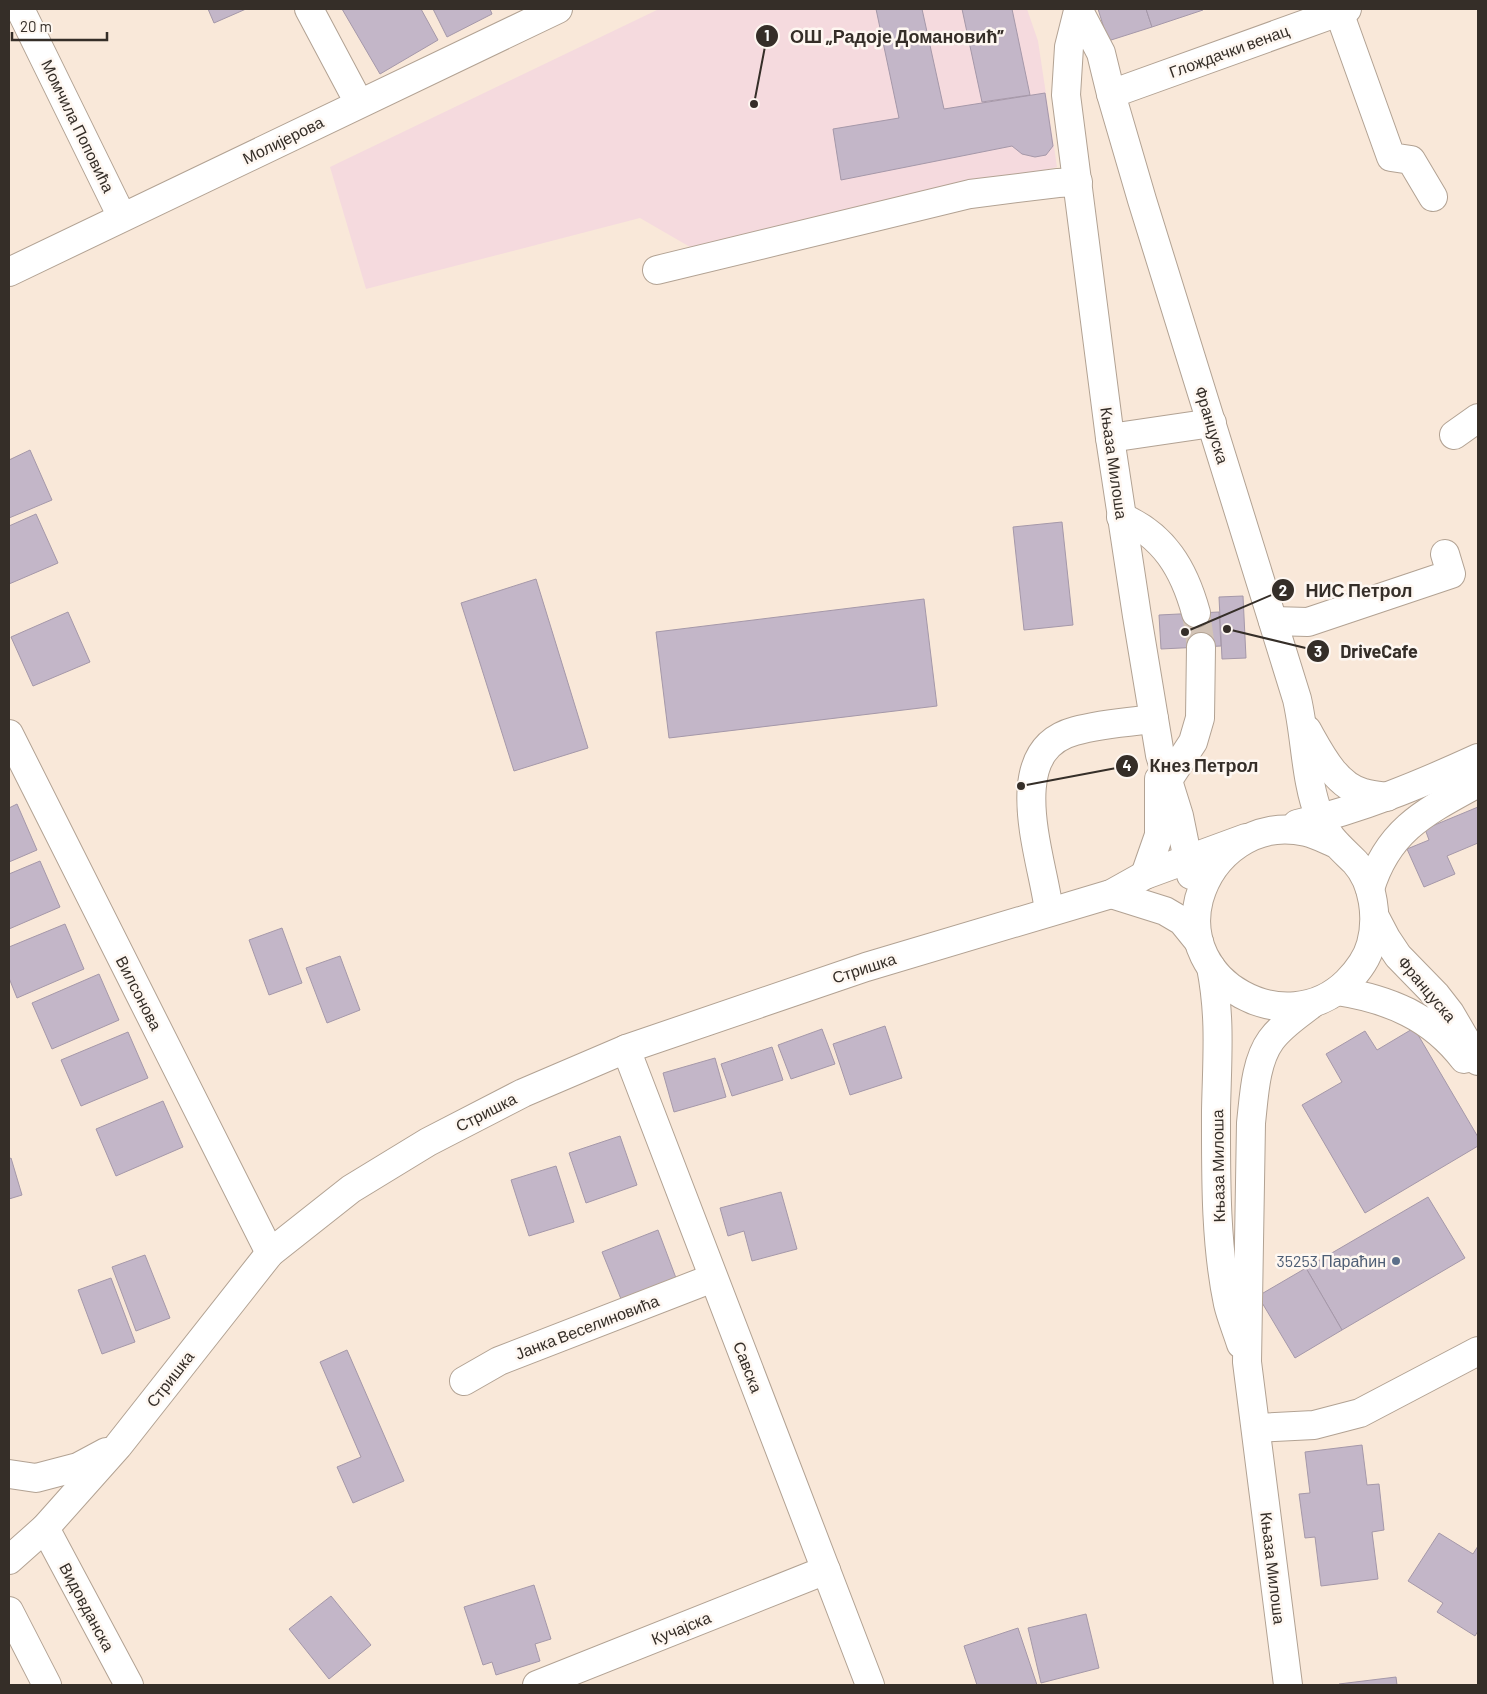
<svg xmlns="http://www.w3.org/2000/svg" width="1487" height="1694" font-family="Barlow,sans-serif">
  <style>
    .education { fill: #f5dade }
    .building { fill: #c3b6c8; stroke: #a598a9 }
    .lines { fill: none; stroke-linecap: round; stroke-linejoin: round }
    .minor-tunnel { stroke: #d2c3b6; stroke-width: 28; stroke-dasharray: 28 14; stroke-linecap: butt }
    .minor-casing { stroke: #b2a293; stroke-width: 30 }
    .major-casing { stroke: #b2a293; stroke-width: 30 }
    .minor { stroke: #fff; stroke-width: 28 }
    .major { stroke: #fff; stroke-width: 28 }
    .service-dot { fill: #5c6f8a; stroke: #fef7f1; stroke-width: 2 }
    .labels { text-anchor: middle; stroke-width: 5; stroke-linejoin: round; paint-order: stroke }
    .street-label { font-size: 16px; fill: #352e28; stroke: #fef7f1 }
    .service-label { font-size: 16px; fill: #4e5e75; stroke: #fef7f1; text-anchor: end }
    .leader { fill: none; stroke: #352e28; stroke-width: 2 }
    .callout-dot { fill: #352e28; stroke: #fef7f1; stroke-width: 2 }
    .mark-label { font-size: 15px; text-anchor: middle; font-weight: bold; fill: #fff }
    .callout-label { font-size: 18px; text-anchor: middle; font-weight: bold; fill: #352e28; stroke: #fef7f1; stroke-width: 5; stroke-linejoin: round; paint-order: stroke }
  </style>
  <rect width="100%" height="100%" fill="#f9e8d9"/>
  <!-- education -->
  <polygon class="education" points="659,9 1027,9 1038,41 1057,167 697,251 640,218 366,289 330,167"/>
  <!-- building -->
  <g class="building">
    <polygon points="208,9 246,9 214,23"/>
    <polygon points="342,9 421,9 438,40 380,74"/>
    <polygon points="433,9 490,9 492,14 447,37"/>
    <polygon points="876,9 922,9 944,109 1045,93 1053,146 1046,155 1035,157 1022,154 1012,146 841,180 833,129 899,118"/>
    <polygon points="962,9 1012,9 1030,95 982,102"/>
    <polygon points="1098,9 1146,9 1152,27 1108,41"/>
    <polygon points="1146,9 1203,9 1203,10 1152,27"/>
    <polygon points="30,450 52,500 9,518 9,460"/>
    <polygon points="36,514 58,563 9,584 9,526"/>
    <polygon points="1062,522 1073,625 1024,630 1013,527"/>
    <polygon points="536,579 588,748 514,771 461,603"/>
    <polygon points="1243,596 1246,658 1222,659 1219,597"/>
    <polygon points="924,599 937,706 669,738 656,632"/>
    <polygon points="68,612 90,662 33,686 11,637"/>
    <polygon points="1219,612 1221,646 1161,649 1159,615"/>
    <polygon points="17,804 37,850 9,862 9,808"/>
    <polygon points="1478,807 1478,843 1447,856 1455,874 1424,887 1407,849 1429,840 1425,829"/>
    <polygon points="40,861 60,907 9,929 9,874"/>
    <polygon points="65,924 84,969 17,998 9,978 9,947"/>
    <polygon points="282,928 302,983 269,995 249,940"/>
    <polygon points="340,956 360,1010 327,1023 306,968"/>
    <polygon points="99,974 119,1020 52,1049 32,1003"/>
    <polygon points="885,1026 902,1078 850,1095 833,1044"/>
    <polygon points="1414,1028 1478,1137 1478,1146 1365,1213 1302,1105 1342,1082 1326,1054 1365,1031 1377,1050"/>
    <polygon points="822,1029 835,1064 791,1079 778,1045"/>
    <polygon points="128,1032 148,1078 81,1106 61,1060"/>
    <polygon points="772,1047 783,1080 732,1096 721,1064"/>
    <polygon points="715,1058 726,1097 674,1112 663,1073"/>
    <polygon points="163,1101 183,1147 116,1176 96,1129"/>
    <polygon points="620,1136 637,1185 586,1203 569,1153"/>
    <polygon points="11,1158 22,1195 9,1199 9,1159"/>
    <polygon points="556,1166 574,1222 529,1236 511,1180"/>
    <polygon points="781,1192 797,1249 752,1261 744,1231 728,1236 720,1208"/>
    <polygon points="1428,1197 1465,1258 1342,1330 1306,1268"/>
    <polygon points="658,1230 676,1278 621,1299 602,1252"/>
    <polygon points="145,1255 170,1318 136,1331 112,1267"/>
    <polygon points="1306,1268 1342,1330 1295,1358 1258,1296"/>
    <polygon points="111,1278 135,1342 102,1354 78,1290"/>
    <polygon points="347,1350 404,1481 353,1503 337,1467 361,1457 320,1362"/>
    <polygon points="1362,1445 1367,1485 1379,1484 1384,1530 1372,1532 1378,1579 1321,1586 1315,1537 1305,1538 1299,1494 1310,1493 1305,1452"/>
    <polygon points="1439,1533 1473,1554 1478,1546 1478,1631 1475,1636 1437,1612 1443,1603 1408,1581"/>
    <polygon points="534,1585 551,1639 535,1644 540,1661 496,1675 492,1662 483,1665 464,1607"/>
    <polygon points="331,1596 371,1645 329,1679 289,1629"/>
    <polygon points="1086,1614 1099,1668 1041,1683 1028,1628"/>
    <polygon points="1018,1628 1037,1685 977,1685 964,1646"/>
    <polygon points="1396,1677 1397,1685 1339,1685 1339,1684"/>
  </g>
  <g class="lines">
    <!-- minor-tunnel -->
    <polyline class="minor-tunnel" points="1196,613 1201,647"/>
    <defs>
      <g id="minor">
        <polyline points="20,9 122,217"/>
        <polyline points="309,9 359,103"/>
        <polyline points="1339,12 1391,157 1411,160 1433,197"/>
        <polyline points="1111,94 1347,9"/>
        <polyline points="657,270 970,194 1058,183 1078,182"/>
        <polyline points="9,272 558,9"/>
        <polyline points="1454,435 1478,418"/>
        <path d="M1121 517C1164 535 1184 569 1196 613"/>
        <polyline points="1273,621 1308,622 1451,574 1445,554"/>
        <polyline points="9,734 270,1253"/>
        <polyline points="1168,780 1193,742 1200,718 1201,647"/>
        <path d="M1297 824C1361 809 1419 785 1478 758"/>
        <path d="M1370 889C1388 829 1427 811 1478 783"/>
        <path d="M1049 911C1043 859 1000 751 1075 731 1100 724 1128 722 1154 719"/>
        <polyline points="1375,917 1386,938 1398,956 1436,995 1450,1013 1478,1061"/>
        <path d="M1337 991C1389 999 1432 1017 1464 1059"/>
        <polyline points="626,1049 870,1685"/>
        <polyline points="464,1381 499,1361 713,1278"/>
        <polyline points="1256,1428 1314,1425 1360,1413 1478,1351"/>
        <polyline points="45,1528 129,1685"/>
        <polyline points="537,1685 826,1570"/>
      </g>
      <g id="major">
        <path d="M1078 9 1101 53 1111 94 1142 200 1297 699C1306 738 1305 781 1320 818 1327 837 1341 848 1355 862 1374 883 1378 918 1371 944 1367 959 1357 972 1347 982 1286 1042 1177 983 1199 899 1212 853 1256 820 1306 832 1315 834 1325 839 1334 843"/>
        <polyline points="1078,11 1069,47 1066,95 1110,438 1137,616 1160,755 1179,816 1191,875"/>
        <polyline points="1110,438 1212,423"/>
        <path d="M1307 730C1320 753 1336 786 1364 793 1371 795 1380 796 1387 797"/>
        <polyline points="1145,875 1159,835 1159,779"/>
        <polyline points="1111,894 1165,911 1182,921 1199,942"/>
        <path d="M1211 967C1221 1018 1217 1060 1216 1111 1216 1174 1215 1242 1228 1304 1231 1317 1237 1331 1241 1344"/>
        <polyline points="9,1474 36,1478 78,1467 106,1452"/>
        <polyline points="9,1560 45,1528 118,1446 270,1253 351,1189 428,1142 523,1093 626,1049 866,967 1111,894 1145,875 1246,838"/>
        <polyline points="9,1611 47,1685"/>
        <path d="M1288 1685 1247 1362 1251 1123C1254 1097 1255 1062 1271 1040 1282 1025 1298 1015 1312 1004"/>
      </g>
    </defs>
    <!-- minor casing -->
    <use href="#minor" class="minor-casing"/>
    <!-- major casing -->
    <use href="#major" class="major-casing"/>
    <!-- minor -->
    <use href="#minor" class="minor"/>
    <!-- major -->
    <use href="#major" class="major"/>
  </g>
  <!-- markers -->
  <circle class="service-dot" cx="1396" cy="1261" r="5"/>
  <g class="labels">
    <!-- street labels -->
    <g class="street-label">
      <text transform="translate(1229 51) rotate(-20)" y="6">Глождачки венац</text>
      <text transform="translate(78 126) rotate(64)" y="6">Момчила Поповића</text>
      <text transform="translate(283 140) rotate(-26)" y="6">Молијерова</text>
      <text transform="translate(1212 425) rotate(73)" y="6">Француска</text>
      <text transform="translate(1114 463) rotate(82)" y="6">Књаза Милоша</text>
      <text transform="translate(864 968) rotate(-18)" y="6">Стришка</text>
      <text transform="translate(1427 989) rotate(50)" y="6">Француска</text>
      <text transform="translate(139 993) rotate(63)" y="6">Вилсонова</text>
      <text transform="translate(486 1112) rotate(-27)" y="6">Стришка</text>
      <text transform="translate(1218 1166) rotate(-91)" y="6">Књаза Милоша</text>
      <text transform="translate(587 1327) rotate(-21)" y="6">Јанка Веселиновића</text>
      <text transform="translate(748 1367) rotate(69)" y="6">Савска</text>
      <text transform="translate(170 1379) rotate(-52)" y="6">Стришка</text>
      <text transform="translate(1273 1568) rotate(83)" y="6">Књаза Милоша</text>
      <text transform="translate(87 1607) rotate(62)" y="6">Видовданска</text>
      <text transform="translate(681 1628) rotate(-22)" y="6">Кучајска</text>
    </g>
    <!-- service labels -->
    <g class="service-label">
      <text x="1386" y="1267">35253 Параћин</text>
    </g>
  </g>
  <!-- callouts -->
  <path class="leader" d="M754 104L767 36M1185 632L1283 590M1227 629L1318 651M1021 786L1127 766"/>
  <g class="callout-dot">
    <circle cx="754" cy="104" r="5"/>
    <circle cx="1185" cy="632" r="5"/>
    <circle cx="1227" cy="629" r="5"/>
    <circle cx="1021" cy="786" r="5"/>
    <circle cx="767" cy="36" r="12"/>
    <circle cx="1283" cy="590" r="12"/>
    <circle cx="1318" cy="651" r="12"/>
    <circle cx="1127" cy="766" r="12"/>
  </g>
  <g class="mark-label">
    <text x="767" y="41">1</text>
    <text x="1283" y="596">2</text>
    <text x="1318" y="657">3</text>
    <text x="1127" y="771">4</text>
  </g>
  <g class="callout-label">
    <text x="897" y="43">ОШ „Радоје Домановић”</text>
    <text x="1359" y="597">НИС Петрол</text>
    <text x="1379" y="658">DriveCafe</text>
    <text x="1204" y="772">Кнез Петрол</text>
  </g>
  <!-- border -->
  <rect width="1487" height="1694" fill="none" stroke="#352e28" stroke-width="20"/>
  <!-- scale -->
  <path d="M12 32v8h95v-8" fill="none" stroke="#352e28" stroke-width="2.5"/>
  <text x="20" y="32" font-size="15" fill="#352e28" stroke="#fef7f1" stroke-width="4" paint-order="stroke">20 m</text>
</svg>
